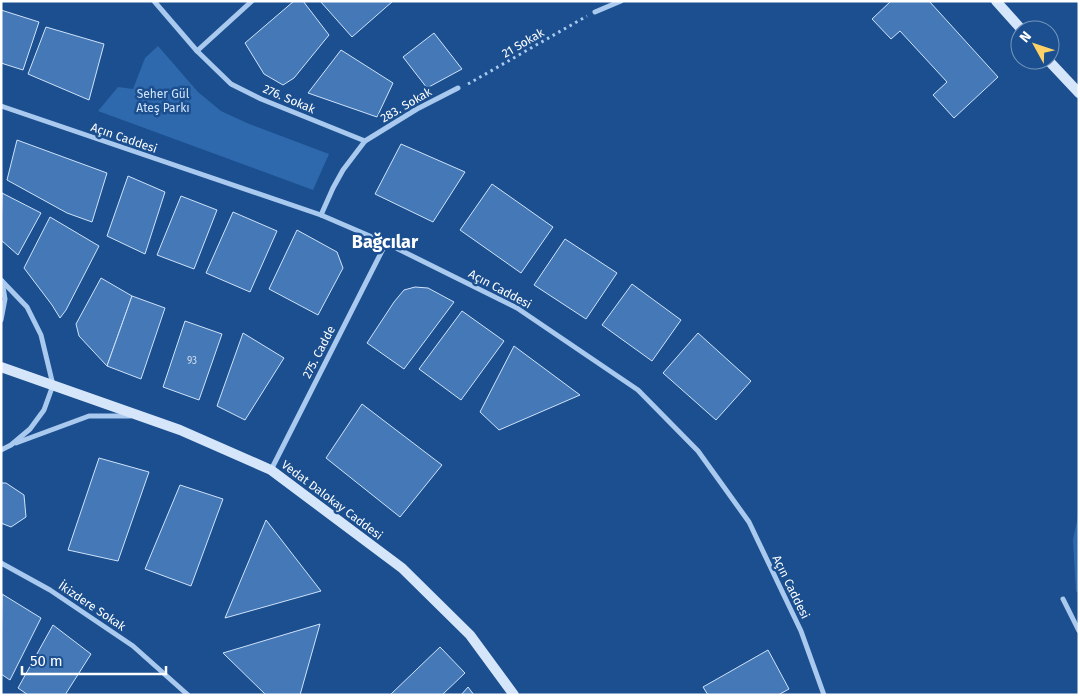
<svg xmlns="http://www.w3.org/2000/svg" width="1080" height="696" font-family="'Fira Sans',sans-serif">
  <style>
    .green { fill: #2e69ad }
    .building { fill: #4478b7; stroke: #cfe3fa }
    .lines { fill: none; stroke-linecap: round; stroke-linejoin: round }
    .path { stroke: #a9c9ee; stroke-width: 3; stroke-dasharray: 2.5 4; stroke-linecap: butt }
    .street { stroke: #a9c9ee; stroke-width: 5 }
    .secondary { stroke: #d6e6fa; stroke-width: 10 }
    .labels { text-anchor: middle; stroke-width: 5; stroke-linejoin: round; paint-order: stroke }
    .number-label { font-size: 10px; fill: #d0dded }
    .street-label { font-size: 12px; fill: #fff; stroke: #1b4f8f }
    .park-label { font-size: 12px; fill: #cfe3fa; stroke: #1b4f8f }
    .district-label { font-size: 18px; font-weight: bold; fill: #fff; stroke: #1b4f8f }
  </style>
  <rect width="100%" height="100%" fill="#1b4f8f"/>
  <!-- green -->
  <g class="green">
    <polygon points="158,46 198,92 221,111 247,123 329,154 313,190 98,111 118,87 133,89 145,58"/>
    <polygon points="1079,511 1079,591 1076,592 1073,540"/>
  </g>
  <!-- building -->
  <g class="building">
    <polygon points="294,1 303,1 329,35 294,78 283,85 264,74 245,43"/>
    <polygon points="320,1 393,1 352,37"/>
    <polygon points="891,1 929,1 998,77 954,118 933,95 947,82 900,31 891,39 872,19"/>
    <polygon points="1,10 39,22 23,70 1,63"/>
    <polygon points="46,27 104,44 89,100 28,74"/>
    <polygon points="434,33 462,69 427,88 403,57"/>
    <polygon points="341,50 393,83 377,117 308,93"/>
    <polygon points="17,140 107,173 92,222 67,213 7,180"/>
    <polygon points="401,144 465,172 433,222 375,194"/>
    <polygon points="128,176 165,192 145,254 107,236"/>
    <polygon points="492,184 553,227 521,273 460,230"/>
    <polygon points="2,193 41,213 18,255 1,240"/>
    <polygon points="181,196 217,210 194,269 157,255"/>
    <polygon points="233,212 277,231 250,292 206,273"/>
    <polygon points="50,217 99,246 66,310 60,318 52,305 24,268"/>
    <polygon points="297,230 337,252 343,268 318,315 269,289"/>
    <polygon points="565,239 617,273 586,319 534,285"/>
    <polygon points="101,278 132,296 107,366 79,336 76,324"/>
    <polygon points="632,284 681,320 652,361 602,325"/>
    <polygon points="415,287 428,288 454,302 404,369 367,343 394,302 404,290"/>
    <polygon points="132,296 165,308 141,379 107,366"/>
    <polygon points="462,311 504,341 461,400 419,369"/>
    <polygon points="185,321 222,334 199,400 163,387"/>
    <polygon points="243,333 284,358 245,420 217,406"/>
    <polygon points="698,333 751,381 716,420 663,373"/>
    <polygon points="514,346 580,395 499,430 480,412"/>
    <polygon points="362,404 442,465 400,517 326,458"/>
    <polygon points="99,458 149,472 118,561 68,550"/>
    <polygon points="1,483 6,483 24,495 26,517 11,527 1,523"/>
    <polygon points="180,485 223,499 191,586 145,569"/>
    <polygon points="266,520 321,591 225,618"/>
    <polygon points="2,594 41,618 10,680 1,674"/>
    <polygon points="320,624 300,695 266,695 223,653"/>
    <polygon points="53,625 91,654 65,695 28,695 18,688"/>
    <polygon points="440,647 465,673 442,695 390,695"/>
    <polygon points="768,650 789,689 778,695 708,695 703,687"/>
    <polygon points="468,687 474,695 461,695"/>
  </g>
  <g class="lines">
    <!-- path -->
    <polyline class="path" points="468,84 587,16"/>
    <!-- street -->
    <g class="street">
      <polyline points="154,1 197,51 231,84 261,99 365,141 343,170 333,188 321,215"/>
      <polyline points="595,12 621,1"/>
      <polyline points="197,51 252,1"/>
      <polyline points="1,106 321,215 386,243 517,308 638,390 698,451 749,522 801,631 824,695"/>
      <polyline points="365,141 417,109 458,88"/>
      <polyline points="1,280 27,307 41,335 53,385 44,410 30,429 11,445 1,450"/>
      <polyline points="1,320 5,299 2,281"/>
      <polyline points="16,443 89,416 130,416"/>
      <polyline points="271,470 386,243"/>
      <polyline points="1,563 50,590 133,646 188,695"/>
      <polyline points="1063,599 1079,631"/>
    </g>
    <!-- secondary -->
    <g class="secondary">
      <polyline points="996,1 1022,30"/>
      <polyline points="1048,60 1079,93"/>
      <polyline points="1,367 180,430 271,470 402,568 470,635 514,695"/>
    </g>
  </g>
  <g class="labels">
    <!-- number labels -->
    <g class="number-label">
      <text x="192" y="364">93</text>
    </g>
    <!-- street labels -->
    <g class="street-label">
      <text transform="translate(523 43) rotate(-30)" y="4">21 Sokak</text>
      <text transform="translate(289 99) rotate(23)" y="4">276. Sokak</text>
      <text transform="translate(406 105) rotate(-30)" y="4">283. Sokak</text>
      <text transform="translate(124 138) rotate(19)" y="4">Açın Caddesi</text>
      <text transform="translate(500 289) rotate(28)" y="4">Açın Caddesi</text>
      <text transform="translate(319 352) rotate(-63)" y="4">275. Cadde</text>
      <text transform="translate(332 500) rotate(37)" y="4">Vedat Dalokay Caddesi</text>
      <text transform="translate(791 587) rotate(64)" y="4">Açın Caddesi</text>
      <text transform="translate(92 606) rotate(34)" y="4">İkizdere Sokak</text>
    </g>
    <!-- park labels -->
    <g class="park-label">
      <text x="163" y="98">Seher Gül<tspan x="163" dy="14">Ateş Parkı</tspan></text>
    </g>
    <!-- district labels -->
    <g class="district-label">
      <text x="385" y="248">Bağcılar</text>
    </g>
  </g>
  <!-- border -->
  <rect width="1080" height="696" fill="none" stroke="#ffffff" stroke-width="5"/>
  <!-- north arrow -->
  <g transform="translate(1035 45) rotate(310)"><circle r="24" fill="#1b4f8f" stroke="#7695bc"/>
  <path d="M0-4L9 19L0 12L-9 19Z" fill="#ffd166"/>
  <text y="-8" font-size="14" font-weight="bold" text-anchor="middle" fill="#ffffff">N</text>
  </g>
  <!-- scale -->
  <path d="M22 666v8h144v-8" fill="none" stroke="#ffffff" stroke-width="2.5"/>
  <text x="30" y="666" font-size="15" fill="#ffffff" stroke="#1b4f8f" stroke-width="4" paint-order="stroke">50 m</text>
</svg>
